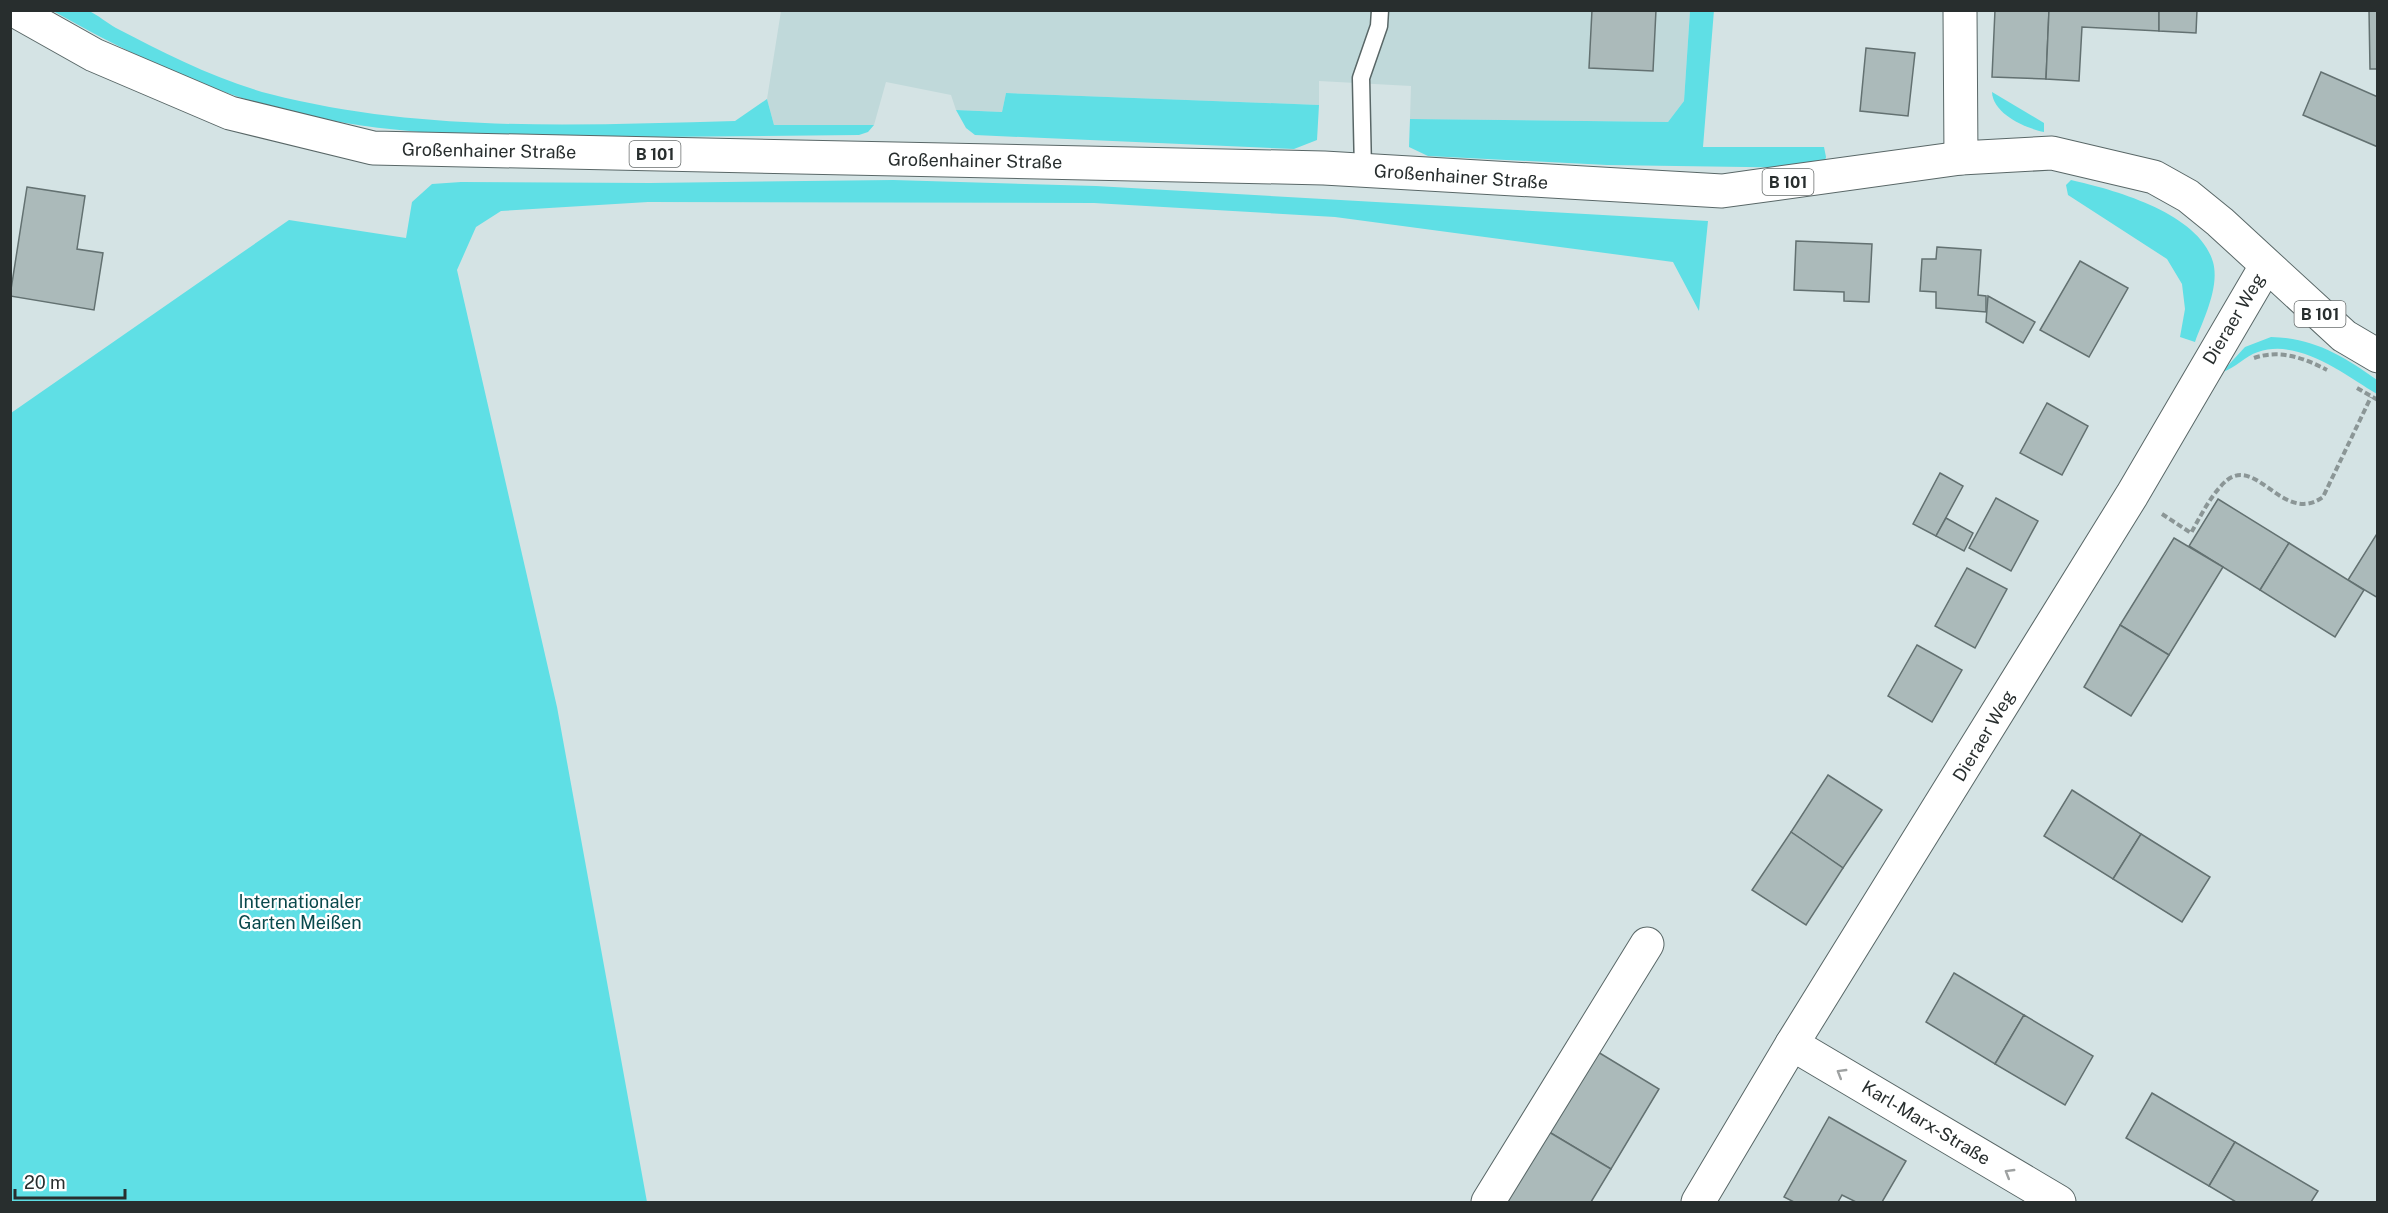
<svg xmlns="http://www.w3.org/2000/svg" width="2388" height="1213" font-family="'Public Sans',sans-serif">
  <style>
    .built { fill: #c0d9da }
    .green { fill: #5fdfe5 }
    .building { fill: #abbaba; stroke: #637171; stroke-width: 1.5 }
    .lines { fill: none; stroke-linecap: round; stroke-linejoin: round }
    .service-casing { stroke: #596767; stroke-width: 19 }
    .minor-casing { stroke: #596767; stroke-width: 35 }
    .secondary-casing { stroke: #596767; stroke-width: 35 }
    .primary-casing { stroke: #596767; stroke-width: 35 }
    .path { stroke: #8b9696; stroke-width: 4; stroke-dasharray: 6 3; stroke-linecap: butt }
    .service { stroke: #fff; stroke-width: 16 }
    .minor { stroke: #fff; stroke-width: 33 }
    .secondary { stroke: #fff; stroke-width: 33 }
    .primary { stroke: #fff; stroke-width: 33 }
    .oneway { stroke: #9ea1a1 }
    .labels { text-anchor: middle; stroke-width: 4.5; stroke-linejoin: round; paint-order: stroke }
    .shield { fill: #fff; stroke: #686d6d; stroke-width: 1.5 }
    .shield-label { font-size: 16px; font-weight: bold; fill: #282e2e }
    .street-label { font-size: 18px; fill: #282e2e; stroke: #fff }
    .park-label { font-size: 18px; fill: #09494c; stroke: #fff }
  </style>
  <rect width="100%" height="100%" fill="#d4e3e4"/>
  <!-- built -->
  <polygon class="built" points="781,11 1690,11 1684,101 1668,122 1410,119 1411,86 1319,81 1319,105 1006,93 1002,112 956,110 951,95 886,82 874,125 774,125 767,99"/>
  <!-- green -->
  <g class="green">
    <polygon points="1714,10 1703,147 1824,147 1826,157 1823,168 1607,165 1428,156 1409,147 1410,119 1668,122 1684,101 1690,11"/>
    <path d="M53 11C63 11 79 8 89 11 98 15 107 23 116 28 164 53 217 80 270 94 422 133 579 125 735 121L767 99 774 125H874L868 132 859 135C770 136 681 137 592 137 485 137 380 136 276 108 197 87 124 51 53 11Z"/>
    <path d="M1992 92 2044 123V132C2025 128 1993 114 1992 92Z"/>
    <polygon points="1006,93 1319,105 1317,140 1294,149 975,135 966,128 956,110 1002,112"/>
    <polygon points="893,180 1096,186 1708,221 1699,311 1673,262 1335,217 1094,203 648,202 501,211 476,227 457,270 557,707 647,1202 11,1202 11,413 289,220 406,238 412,202 432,184 461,182 650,183"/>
    <path d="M2071 180C2115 190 2199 213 2213 262 2220 287 2203 320 2195 342L2180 337 2185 309 2182 284 2167 259 2068 195 2066 185Z"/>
    <path d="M2271 337C2314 338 2343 356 2377 380V394C2344 374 2299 338 2258 352 2245 356 2236 368 2222 372L2245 347Z"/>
  </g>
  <!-- building -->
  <g class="building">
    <polygon points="1592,10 1656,10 1653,71 1589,68"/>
    <polygon points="1995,10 2049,10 2046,79 1992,77"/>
    <polygon points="2049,10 2159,10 2159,31 2082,27 2079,81 2046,79"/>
    <polygon points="2159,10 2197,10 2196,33 2159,31"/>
    <polygon points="2369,10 2378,10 2378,69 2370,69"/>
    <polygon points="1866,48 1915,53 1908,116 1860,111"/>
    <polygon points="2321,72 2378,97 2378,147 2303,115"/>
    <polygon points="27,187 85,196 77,249 103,253 94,310 10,296"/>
    <polygon points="1796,241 1872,244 1869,302 1844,301 1844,292 1794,290"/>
    <polygon points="1937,247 1981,250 1978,295 1986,296 1986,312 1936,308 1936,292 1920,291 1922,259 1936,259"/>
    <polygon points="2080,261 2128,288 2089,357 2040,330"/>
    <polygon points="1988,296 2035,322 2023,343 1986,322"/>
    <polygon points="2047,403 2088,426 2062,475 2020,453"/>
    <polygon points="1940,473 1963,486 1936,536 1913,524"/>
    <polygon points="1996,498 2038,521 2011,571 1969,548"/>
    <polygon points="2218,499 2289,543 2260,590 2189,546"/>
    <polygon points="1946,518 1973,533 1964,551 1936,536"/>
    <polygon points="2378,532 2378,598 2348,580"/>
    <polygon points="2174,538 2223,567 2169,655 2120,625"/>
    <polygon points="2289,543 2364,590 2335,637 2260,590"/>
    <polygon points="1967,568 2007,589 1975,648 1935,626"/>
    <polygon points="2120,625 2169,655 2131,716 2084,687"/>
    <polygon points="1917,645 1962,670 1932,722 1888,696"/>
    <polygon points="1828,775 1882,810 1843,868 1791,832"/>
    <polygon points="2072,790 2141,834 2113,879 2044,836"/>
    <polygon points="1791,832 1843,868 1806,925 1752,890"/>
    <polygon points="2141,834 2210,877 2182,922 2113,879"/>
    <polygon points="1954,973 2024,1015 1995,1064 1926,1022"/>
    <polygon points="2024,1015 2093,1056 2065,1105 1995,1064"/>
    <polygon points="1593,1049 1659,1089 1611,1169 1544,1129"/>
    <polygon points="2152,1093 2235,1142 2209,1186 2126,1138"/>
    <polygon points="1829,1117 1906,1161 1882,1202 1856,1202 1842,1195 1838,1202 1794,1202 1784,1197"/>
    <polygon points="1544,1129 1611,1169 1591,1202 1501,1202"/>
    <polygon points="2235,1142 2318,1191 2311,1202 2236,1202 2209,1186"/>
  </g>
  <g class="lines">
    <defs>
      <polyline id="service" points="1363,171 1361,78 1379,26 1380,10"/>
      <g id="minor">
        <polyline points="1792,1044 2059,1202"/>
        <polyline points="1488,1202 1647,944"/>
      </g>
      <g id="secondary">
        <polyline points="1960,10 1961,158"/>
        <polyline points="1698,1202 1792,1044 2132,495 2266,266"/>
      </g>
      <polyline id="primary" points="14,10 94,55 230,113 373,148 1324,168 1722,191 1961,158 2052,153 2154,177 2188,196 2220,222 2344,336 2378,356"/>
    </defs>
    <!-- service casing -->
    <use href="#service" class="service-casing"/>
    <!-- minor casing -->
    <use href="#minor" class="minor-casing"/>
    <!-- secondary casing -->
    <use href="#secondary" class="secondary-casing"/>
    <!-- primary casing -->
    <use href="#primary" class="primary-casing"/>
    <!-- path -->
    <g class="path">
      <path d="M2254 358C2280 349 2304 358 2327 370"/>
      <polyline points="2357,388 2378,400"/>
      <path d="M2162 514 2191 533C2200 517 2209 499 2221 486 2254 447 2281 527 2323 497L2371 397"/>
    </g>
    <!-- service -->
    <use href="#service" class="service"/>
    <!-- minor -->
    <use href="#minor" class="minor"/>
    <!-- secondary -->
    <use href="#secondary" class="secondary"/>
    <!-- primary -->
    <use href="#primary" class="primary"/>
  </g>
  <!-- one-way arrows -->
  <defs><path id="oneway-chevron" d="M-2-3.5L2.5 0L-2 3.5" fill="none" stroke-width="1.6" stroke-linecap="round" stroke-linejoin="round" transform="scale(1.5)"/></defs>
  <g class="oneway">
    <use href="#oneway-chevron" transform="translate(1841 1073) rotate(-149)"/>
    <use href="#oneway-chevron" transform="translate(2009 1173) rotate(-149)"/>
  </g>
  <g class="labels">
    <!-- shield labels -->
    <g class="shield">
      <rect x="629.5" y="141" width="51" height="26" rx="4.5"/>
      <rect x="1762.5" y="169" width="51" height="26" rx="4.5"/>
      <rect x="2294.5" y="301" width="51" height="26" rx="4.5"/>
    </g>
    <g class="shield-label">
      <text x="655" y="160">B 101</text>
      <text x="1788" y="188">B 101</text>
      <text x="2320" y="320">B 101</text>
    </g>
    <!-- street labels -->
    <g class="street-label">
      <text transform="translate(489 151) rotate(1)" y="6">Großenhainer Straße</text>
      <text transform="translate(975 161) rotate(1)" y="6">Großenhainer Straße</text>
      <text transform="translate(1461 177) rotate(4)" y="6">Großenhainer Straße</text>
      <text transform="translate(2234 319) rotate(-59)" y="6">Dieraer Weg</text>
      <text transform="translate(1984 736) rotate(-59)" y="6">Dieraer Weg</text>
      <text transform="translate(1926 1123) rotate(31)" y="6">Karl-Marx-Straße</text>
    </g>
    <!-- park labels -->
    <g class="park-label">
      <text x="300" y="908">Internationaler<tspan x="300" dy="21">Garten Meißen</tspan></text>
    </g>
  </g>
  <!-- border -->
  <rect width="2388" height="1213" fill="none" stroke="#282e2e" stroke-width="24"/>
  <!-- scale -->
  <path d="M15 1189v9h110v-9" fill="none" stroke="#282e2e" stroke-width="3"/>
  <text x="24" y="1189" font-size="18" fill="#282e2e" stroke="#ffffff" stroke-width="4.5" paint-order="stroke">20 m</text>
</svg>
